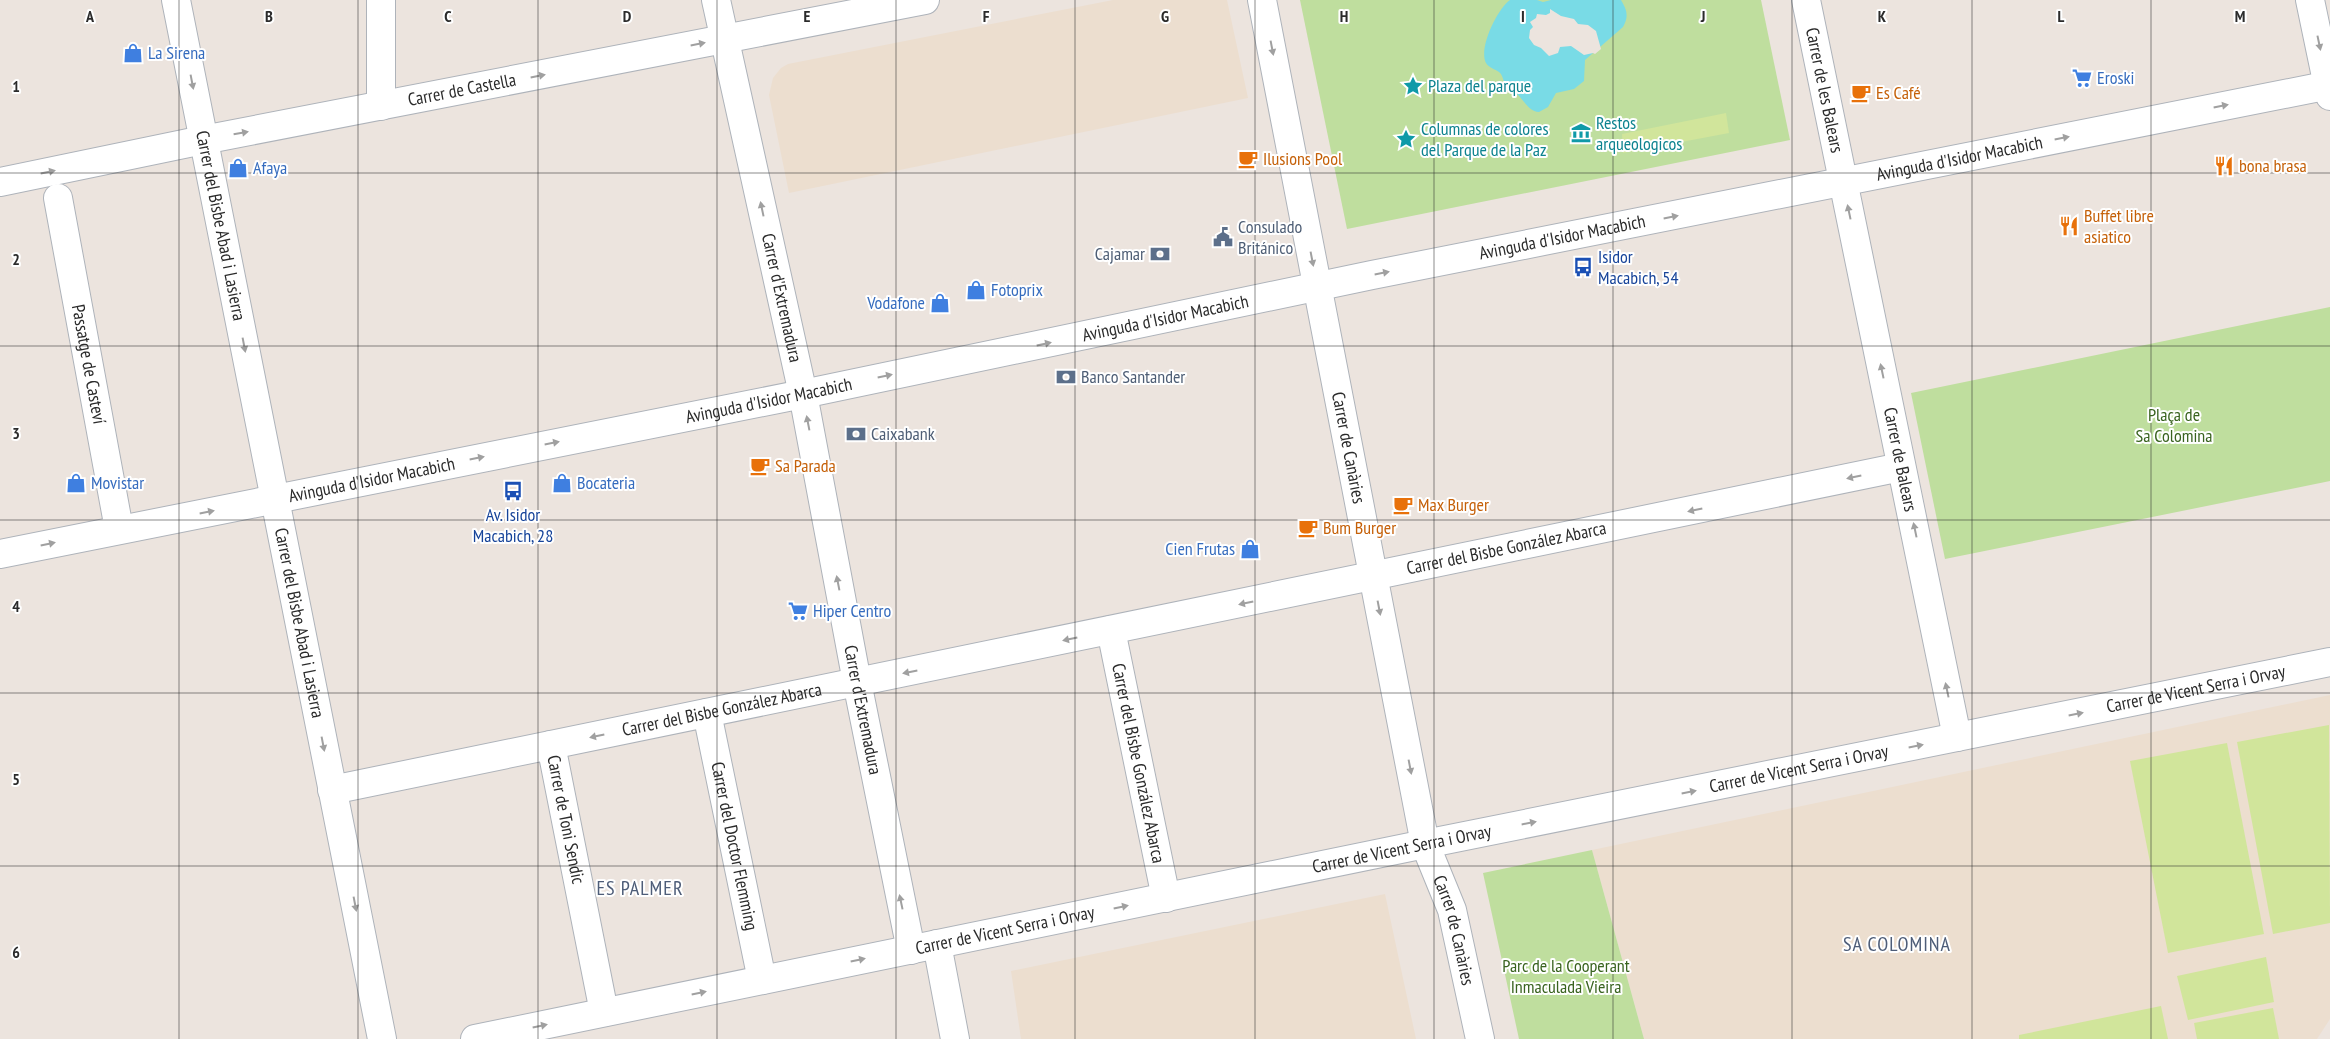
<svg xmlns="http://www.w3.org/2000/svg" width="2330" height="1039" font-family="'PT Sans Narrow',sans-serif">
  <style>
    .education { fill: #ecdecf }
    .green { fill: #bfde9e }
    .pitch { fill: #d1e59b }
    .water { fill: #79dbe6 }
    .pier { fill: #ece4de }
    .lines { fill: none; stroke-linecap: round; stroke-linejoin: round }
    .pedestrian-casing { stroke: #aeb3ba; stroke-width: 30 }
    .minor-casing { stroke: #aeb3ba; stroke-width: 30 }
    .tertiary-casing { stroke: #aeb3ba; stroke-width: 30 }
    .pedestrian { stroke: #fff; stroke-width: 28 }
    .minor { stroke: #fff; stroke-width: 28 }
    .tertiary { stroke: #fff; stroke-width: 28 }
    .oneway { fill: #a0a0a0 }
    .grid { fill: none; stroke: #2b2b2b; stroke-width: 1; stroke-opacity: 0.55 }
    .labels { text-anchor: middle; stroke-width: 4; stroke-linejoin: round; paint-order: stroke }
    .shop-label { font-size: 18px; fill: #366cbe; stroke: #fff; text-anchor: start }
    .culture-label { font-size: 18px; fill: #0d838f; stroke: #fff; text-anchor: start }
    .street-label { font-size: 18px; fill: #2b2b2b; stroke: #fff }
    .food-label { font-size: 18px; fill: #c56008; stroke: #fff; text-anchor: start }
    .service-label { font-size: 18px; fill: #4e5e75; stroke: #fff; text-anchor: start }
    .transit-label { font-size: 18px; fill: #164399; stroke: #fff; text-anchor: start }
    .park-label { font-size: 18px; fill: #39631f; stroke: #fff }
    .quarter-label { font-size: 20px; letter-spacing: 1px; fill: #4e5d78; stroke: #fff }
    .grid-label { font-size: 16px; text-anchor: middle; font-weight: bold; fill: #2b2b2b; stroke: #fff; stroke-width: 4; stroke-linejoin: round; paint-order: stroke }
  </style>
  <rect width="100%" height="100%" fill="#ece4de"/>
  <!-- education -->
  <g class="education">
    <polygon points="1113,0 1227,0 1248,98 789,193 769,95 773,78 781,68 788,64"/>
    <polygon points="2330,695 2330,1019 2317,1039 1644,1039 1592,850"/>
    <polygon points="1385,894 1416,1039 1021,1039 1011,971"/>
  </g>
  <!-- green -->
  <g class="green">
    <polygon points="1300,0 1761,0 1790,140 1347,229"/>
    <polygon points="2330,307 2330,481 1945,559 1911,393"/>
    <polygon points="1592,850 1644,1039 1519,1039 1483,873"/>
  </g>
  <!-- pitch -->
  <g class="pitch">
    <polygon points="1726,113 1729,133 1623,153 1622,134"/>
    <polygon points="2329,725 2330,923 2273,934 2237,742"/>
    <polygon points="2227,743 2264,934 2168,953 2130,761"/>
    <polygon points="2266,957 2274,1002 2188,1020 2177,976"/>
    <polygon points="2161,1006 2168,1039 2019,1039 2019,1035"/>
    <polygon points="2273,1008 2279,1039 2197,1039 2194,1023"/>
  </g>
  <!-- water -->
  <path class="water" d="M1510 0H1537L1543 2 1551 0H1621C1627 10 1629 16 1623 27L1585 60 1584 81 1574 89 1556 93 1548 107 1539 112C1529 111 1525 102 1518 95 1515 91 1509 90 1506 86 1503 81 1503 75 1499 72 1495 69 1489 68 1486 63 1478 48 1498 8 1510 0Z"/>
  <!-- pier -->
  <polygon class="pier" points="1550,9 1561,16 1574,19 1578,24 1588,25 1596,31 1601,49 1595,54 1593,53 1584,55 1571,46 1560,47 1558,53 1549,56 1541,48 1534,45 1529,38 1530,30 1533,27 1530,22 1536,18 1537,14 1546,15 1550,13"/>
  <g class="lines">
    <defs>
      <g id="pedestrian">
        <polyline points="381,0 381,106"/>
        <path id="s1" d="M58 198 119 529"/>
        <path id="s2" d="M1111 630 1166 898"/>
        <path id="s3" d="M707 713 762 980"/>
        <path id="s4" d="M551 745 604 1012"/>
        <polyline points="937,944 955,1039"/>
      </g>
      <g id="minor">
        <path id="s5" d="M176 0 382 1039"/>
        <path id="s6" d="M716 0 803 394 857 682 911 950"/>
        <path id="s7" d="M1262 0 1425 844 1452 910 1480 1039"/>
        <path id="s8" d="M1806 0 1957 737"/>
        <polyline points="2310,0 2330,96"/>
        <path id="s9" d="M0 182 203 140 925 0"/>
        <path id="s10" d="M332 790 1901 467"/>
        <path id="s11" d="M475 1039 1425 844 2330 662"/>
      </g>
      <g id="tertiary">
        <path id="s12" d="M0 554 803 394 1372 275 2330 85"/>
      </g>
    </defs>
    <!-- pedestrian casing -->
    <use href="#pedestrian" class="pedestrian-casing"/>
    <!-- minor casing -->
    <use href="#minor" class="minor-casing"/>
    <!-- tertiary casing -->
    <use href="#tertiary" class="tertiary-casing"/>
    <!-- pedestrian -->
    <use href="#pedestrian" class="pedestrian"/>
    <!-- minor -->
    <use href="#minor" class="minor"/>
    <!-- tertiary -->
    <use href="#tertiary" class="tertiary"/>
  </g>
  <!-- one-way arrows -->
  <defs><path id="oneway-solid" d="M-6-.8H1V-3.2L6.5 0L1 3.2V.8H-6Z" transform="scale(1.25)"/></defs>
  <g class="oneway">
    <use href="#oneway-solid" transform="translate(2319 43) rotate(78)"/>
    <use href="#oneway-solid" transform="translate(698 44) rotate(-11)"/>
    <use href="#oneway-solid" transform="translate(1272 48) rotate(79)"/>
    <use href="#oneway-solid" transform="translate(538 76) rotate(-11)"/>
    <use href="#oneway-solid" transform="translate(192 82) rotate(79)"/>
    <use href="#oneway-solid" transform="translate(2221 106) rotate(-11)"/>
    <use href="#oneway-solid" transform="translate(241 133) rotate(-10)"/>
    <use href="#oneway-solid" transform="translate(2062 138) rotate(-11)"/>
    <use href="#oneway-solid" transform="translate(48 172) rotate(-12)"/>
    <use href="#oneway-solid" transform="translate(762 209) rotate(-102)"/>
    <use href="#oneway-solid" transform="translate(1849 212) rotate(-102)"/>
    <use href="#oneway-solid" transform="translate(1671 217) rotate(-11)"/>
    <use href="#oneway-solid" transform="translate(1312 259) rotate(79)"/>
    <use href="#oneway-solid" transform="translate(1382 273) rotate(-11)"/>
    <use href="#oneway-solid" transform="translate(1044 344) rotate(-12)"/>
    <use href="#oneway-solid" transform="translate(244 345) rotate(79)"/>
    <use href="#oneway-solid" transform="translate(1882 371) rotate(-102)"/>
    <use href="#oneway-solid" transform="translate(885 376) rotate(-12)"/>
    <use href="#oneway-solid" transform="translate(808 423) rotate(-101)"/>
    <use href="#oneway-solid" transform="translate(552 443) rotate(-11)"/>
    <use href="#oneway-solid" transform="translate(477 458) rotate(-11)"/>
    <use href="#oneway-solid" transform="translate(1854 477) rotate(168)"/>
    <use href="#oneway-solid" transform="translate(1695 510) rotate(168)"/>
    <use href="#oneway-solid" transform="translate(207 512) rotate(-11)"/>
    <use href="#oneway-solid" transform="translate(1915 530) rotate(-102)"/>
    <use href="#oneway-solid" transform="translate(48 544) rotate(-12)"/>
    <use href="#oneway-solid" transform="translate(838 583) rotate(-101)"/>
    <use href="#oneway-solid" transform="translate(1246 603) rotate(168)"/>
    <use href="#oneway-solid" transform="translate(1379 608) rotate(79)"/>
    <use href="#oneway-solid" transform="translate(1070 639) rotate(168)"/>
    <use href="#oneway-solid" transform="translate(910 672) rotate(169)"/>
    <use href="#oneway-solid" transform="translate(1947 690) rotate(-102)"/>
    <use href="#oneway-solid" transform="translate(2076 714) rotate(-11)"/>
    <use href="#oneway-solid" transform="translate(597 736) rotate(168)"/>
    <use href="#oneway-solid" transform="translate(323 744) rotate(79)"/>
    <use href="#oneway-solid" transform="translate(1916 746) rotate(-11)"/>
    <use href="#oneway-solid" transform="translate(1410 767) rotate(79)"/>
    <use href="#oneway-solid" transform="translate(1689 792) rotate(-11)"/>
    <use href="#oneway-solid" transform="translate(1529 823) rotate(-11)"/>
    <use href="#oneway-solid" transform="translate(901 902) rotate(-102)"/>
    <use href="#oneway-solid" transform="translate(355 904) rotate(79)"/>
    <use href="#oneway-solid" transform="translate(1121 907) rotate(-12)"/>
    <use href="#oneway-solid" transform="translate(858 960) rotate(-12)"/>
    <use href="#oneway-solid" transform="translate(699 993) rotate(-12)"/>
    <use href="#oneway-solid" transform="translate(540 1026) rotate(-12)"/>
  </g>
  <!-- grid -->
  <path class="grid" d="M179 0V1039M358 0V1039M538 0V1039M717 0V1039M896 0V1039M1075 0V1039M1255 0V1039M1434 0V1039M1613 0V1039M1792 0V1039M1972 0V1039M2151 0V1039M0 173H2330M0 346H2330M0 520H2330M0 693H2330M0 866H2330"/>
  <!-- icons -->
  <defs>
    <symbol id="shop-bare" viewBox="-9 -9 18 18"><path d="M-5-2.5h2.3a2.7 3.5 0 0 1 5.4 0H5L5.5 6h-11ZM-1.5-2.5h3a1.5 2.3 0 0 0-3 0Z" fill="#3f7fe0" stroke="#fff" stroke-width="2.5" paint-order="stroke"/></symbol>
    <symbol id="supermarket-bare" viewBox="-9 -9 18 18"><path d="M-6-5.5h2.5l.6 2H6L4.5 2H-2.5L-4.4-4H-6ZM-1.5 3.2a1.3 1.3 0 1 0 .1 0ZM3 3.2a1.3 1.3 0 1 0 .1 0Z" fill="#3f7fe0" stroke="#fff" stroke-width="2.5" paint-order="stroke"/></symbol>
    <symbol id="sight-bare" viewBox="-9 -9 18 18"><path d="M0-6L1.8-2.2L6-1.7L2.9 1.2L3.7 5.4L0 3.3L-3.7 5.4L-2.9 1.2L-6-1.7L-1.8-2.2Z" fill="#0f9aa8" stroke="#fff" stroke-width="2.5" paint-order="stroke"/></symbol>
    <symbol id="cafe-bare" viewBox="-9 -9 18 18"><path d="M-5.5-4.5H6V0H3Q3 3.5 0 3.5H-2.5Q-5.5 3.5-5.5 0ZM3-3.2v2h1.7v-2ZM-6 4.5H4V6H-6Z" fill="#e8710a" stroke="#fff" stroke-width="2.5" paint-order="stroke"/></symbol>
    <symbol id="museum-bare" viewBox="-9 -9 18 18"><path d="M0-6L6-3V-2H-6V-3ZM-5-1h2V3h-2ZM-1-1h2V3h-2ZM3-1h2V3H3ZM-6 4H6V6H-6Z" fill="#0f9aa8" stroke="#fff" stroke-width="2.5" paint-order="stroke"/></symbol>
    <symbol id="restaurant-bare" viewBox="-9 -9 18 18"><path d="M-5-6h1v4h1v-4h1v4h1v-4h1v5L-1.5 .5V6h-2V.5L-5-1ZM5-6V6H3V1.5H1.5Q1.5-4 5-6Z" fill="#e8710a" stroke="#fff" stroke-width="2.5" paint-order="stroke"/></symbol>
    <symbol id="civic-bare" viewBox="-9 -9 18 18"><path d="M-.6-6.5H3V-4.5H.6V-3L4-1V1h2V6H-6V1h2V-1L-.6-3ZM-1.2 2.5V6h2.4V2.5Z" fill="#5c6f8a" stroke="#fff" stroke-width="2.5" paint-order="stroke"/></symbol>
    <symbol id="bank-bare" viewBox="-9 -9 18 18"><path d="M-6-4H6V4H-6ZM0-2.3a2.3 2.3 0 1 0 0 4.6a2.3 2.3 0 1 0 0-4.6Z" fill="#5c6f8a" stroke="#fff" stroke-width="2.5" paint-order="stroke"/></symbol>
    <symbol id="bus-bare" viewBox="-9 -9 18 18"><path d="M-5-6H5V4H4V6H2V4H-2V6H-4V4H-5ZM-3.5-4V0h7V-4ZM-3.5 1.2v1.5H-2V1.2ZM2 1.2v1.5H3.5V1.2Z" fill="#1a4fb4" stroke="#fff" stroke-width="2.5" paint-order="stroke"/></symbol>
  </defs>
  <g fill-rule="evenodd">
    <use href="#shop-bare" x="119" y="39" width="28" height="28"/>
    <use href="#supermarket-bare" x="2068" y="64" width="28" height="28"/>
    <use href="#sight-bare" x="1399" y="72" width="28" height="28"/>
    <use href="#cafe-bare" x="1847" y="79" width="28" height="28"/>
    <use href="#museum-bare" x="1567" y="119" width="28" height="28"/>
    <use href="#sight-bare" x="1392" y="125" width="28" height="28"/>
    <use href="#cafe-bare" x="1234" y="145" width="28" height="28"/>
    <use href="#restaurant-bare" x="2210" y="152" width="28" height="28"/>
    <use href="#shop-bare" x="224" y="154" width="28" height="28"/>
    <use href="#restaurant-bare" x="2055" y="212" width="28" height="28"/>
    <use href="#civic-bare" x="1209" y="223" width="28" height="28"/>
    <use href="#bank-bare" x="1146" y="240" width="28" height="28"/>
    <use href="#bus-bare" x="1569" y="253" width="28" height="28"/>
    <use href="#shop-bare" x="962" y="276" width="28" height="28"/>
    <use href="#shop-bare" x="926" y="289" width="28" height="28"/>
    <use href="#bank-bare" x="1052" y="363" width="28" height="28"/>
    <use href="#bank-bare" x="842" y="420" width="28" height="28"/>
    <use href="#cafe-bare" x="746" y="452" width="28" height="28"/>
    <use href="#shop-bare" x="62" y="469" width="28" height="28"/>
    <use href="#shop-bare" x="548" y="469" width="28" height="28"/>
    <use href="#bus-bare" x="499" y="477" width="28" height="28"/>
    <use href="#cafe-bare" x="1389" y="491" width="28" height="28"/>
    <use href="#cafe-bare" x="1294" y="514" width="28" height="28"/>
    <use href="#shop-bare" x="1236" y="535" width="28" height="28"/>
    <use href="#supermarket-bare" x="784" y="597" width="28" height="28"/>
  </g>
  <g class="labels">
    <!-- shop labels -->
    <g class="shop-label">
      <text x="148" y="59">La Sirena</text>
      <text x="2097" y="84">Eroski</text>
      <text x="253" y="174">Afaya</text>
      <text x="991" y="296">Fotoprix</text>
      <text x="925" y="309" text-anchor="end">Vodafone</text>
      <text x="91" y="489">Movistar</text>
      <text x="577" y="489">Bocateria</text>
      <text x="1235" y="555" text-anchor="end">Cien Frutas</text>
      <text x="813" y="617">Hiper Centro</text>
    </g>
    <!-- culture labels -->
    <g class="culture-label">
      <text x="1428" y="92">Plaza del parque</text>
      <text x="1596" y="129">Restos<tspan x="1596" dy="21">arqueologicos</tspan></text>
      <text x="1421" y="135">Columnas de colores<tspan x="1421" dy="21">del Parque de la Paz</tspan></text>
    </g>
    <!-- street labels -->
    <g class="street-label">
      <text dy="6" stroke="none"><textPath href="#s9" startOffset="471">Carrer de Castella</textPath></text>
      <text dy="6" stroke="none"><textPath href="#s8" startOffset="92">Carrer de les Balears</textPath></text>
      <text dy="6" stroke="none"><textPath href="#s12" startOffset="1999">Avinguda d'Isidor Macabich</textPath></text>
      <text dy="6" stroke="none"><textPath href="#s5" startOffset="230">Carrer del Bisbe Abad i Lasierra</textPath></text>
      <text dy="6" stroke="none"><textPath href="#s12" startOffset="1594">Avinguda d'Isidor Macabich</textPath></text>
      <text dy="6" stroke="none"><textPath href="#s6" startOffset="305">Carrer d'Extremadura</textPath></text>
      <text dy="6" stroke="none"><textPath href="#s12" startOffset="1189">Avinguda d'Isidor Macabich</textPath></text>
      <text dy="6" stroke="none"><textPath href="#s1" startOffset="169">Passatge de Casteví</textPath></text>
      <text dy="6" stroke="none"><textPath href="#s12" startOffset="784">Avinguda d'Isidor Macabich</textPath></text>
      <text dy="6" stroke="none"><textPath href="#s7" startOffset="456">Carrer de Canàries</textPath></text>
      <text dy="6" stroke="none"><textPath href="#s8" startOffset="469">Carrer de Balears</textPath></text>
      <text dy="6" stroke="none"><textPath href="#s12" startOffset="379">Avinguda d'Isidor Macabich</textPath></text>
      <text dy="6" stroke="none"><textPath href="#s10" startOffset="1199">Carrer del Bisbe González Abarca</textPath></text>
      <text dy="6" stroke="none"><textPath href="#s5" startOffset="635">Carrer del Bisbe Abad i Lasierra</textPath></text>
      <text dy="6" stroke="none"><textPath href="#s11" startOffset="1756">Carrer de Vicent Serra i Orvay</textPath></text>
      <text dy="6" stroke="none"><textPath href="#s10" startOffset="398">Carrer del Bisbe González Abarca</textPath></text>
      <text dy="6" stroke="none"><textPath href="#s6" startOffset="725">Carrer d'Extremadura</textPath></text>
      <text dy="6" stroke="none"><textPath href="#s2" startOffset="136">Carrer del Bisbe González Abarca</textPath></text>
      <text dy="6" stroke="none"><textPath href="#s11" startOffset="1351">Carrer de Vicent Serra i Orvay</textPath></text>
      <text dy="6" stroke="none"><textPath href="#s4" startOffset="76">Carrer de Toni Sendic</textPath></text>
      <text dy="6" stroke="none"><textPath href="#s3" startOffset="136">Carrer del Doctor Flemming</textPath></text>
      <text dy="6" stroke="none"><textPath href="#s11" startOffset="946">Carrer de Vicent Serra i Orvay</textPath></text>
      <text dy="6" stroke="none"><textPath href="#s11" startOffset="541">Carrer de Vicent Serra i Orvay</textPath></text>
      <text dy="6" stroke="none"><textPath href="#s7" startOffset="951">Carrer de Canàries</textPath></text>
    </g>
    <!-- food labels -->
    <g class="food-label">
      <text x="1876" y="99">Es Café</text>
      <text x="1263" y="165">Ilusions Pool</text>
      <text x="2239" y="172">bona brasa</text>
      <text x="2084" y="222">Buffet libre<tspan x="2084" dy="21">asiatico</tspan></text>
      <text x="775" y="472">Sa Parada</text>
      <text x="1418" y="511">Max Burger</text>
      <text x="1323" y="534">Bum Burger</text>
    </g>
    <!-- service labels -->
    <g class="service-label">
      <text x="1238" y="233">Consulado<tspan x="1238" dy="21">Británico</tspan></text>
      <text x="1145" y="260" text-anchor="end">Cajamar</text>
      <text x="1081" y="383">Banco Santander</text>
      <text x="871" y="440">Caixabank</text>
    </g>
    <!-- transit labels -->
    <g class="transit-label">
      <text x="1598" y="263">Isidor<tspan x="1598" dy="21">Macabich, 54</tspan></text>
      <text x="513" y="521" text-anchor="middle">Av. Isidor<tspan x="513" dy="21">Macabich, 28</tspan></text>
    </g>
    <!-- park labels -->
    <g class="park-label">
      <text x="2174" y="421">Plaça de<tspan x="2174" dy="21">Sa Colomina</tspan></text>
      <text x="1566" y="972">Parc de la Cooperant<tspan x="1566" dy="21">Inmaculada Vieira</tspan></text>
    </g>
    <!-- quarter labels -->
    <g class="quarter-label">
      <text x="640" y="895">ES PALMER</text>
      <text x="1897" y="951">SA COLOMINA</text>
    </g>
  </g>
  <g class="grid-label">
    <text x="90" y="22">A</text>
    <text x="269" y="22">B</text>
    <text x="448" y="22">C</text>
    <text x="627" y="22">D</text>
    <text x="807" y="22">E</text>
    <text x="986" y="22">F</text>
    <text x="1165" y="22">G</text>
    <text x="1344" y="22">H</text>
    <text x="1523" y="22">I</text>
    <text x="1703" y="22">J</text>
    <text x="1882" y="22">K</text>
    <text x="2061" y="22">L</text>
    <text x="2240" y="22">M</text>
    <text x="16" y="92">1</text>
    <text x="16" y="265">2</text>
    <text x="16" y="439">3</text>
    <text x="16" y="612">4</text>
    <text x="16" y="785">5</text>
    <text x="16" y="958">6</text>
  </g>
</svg>
